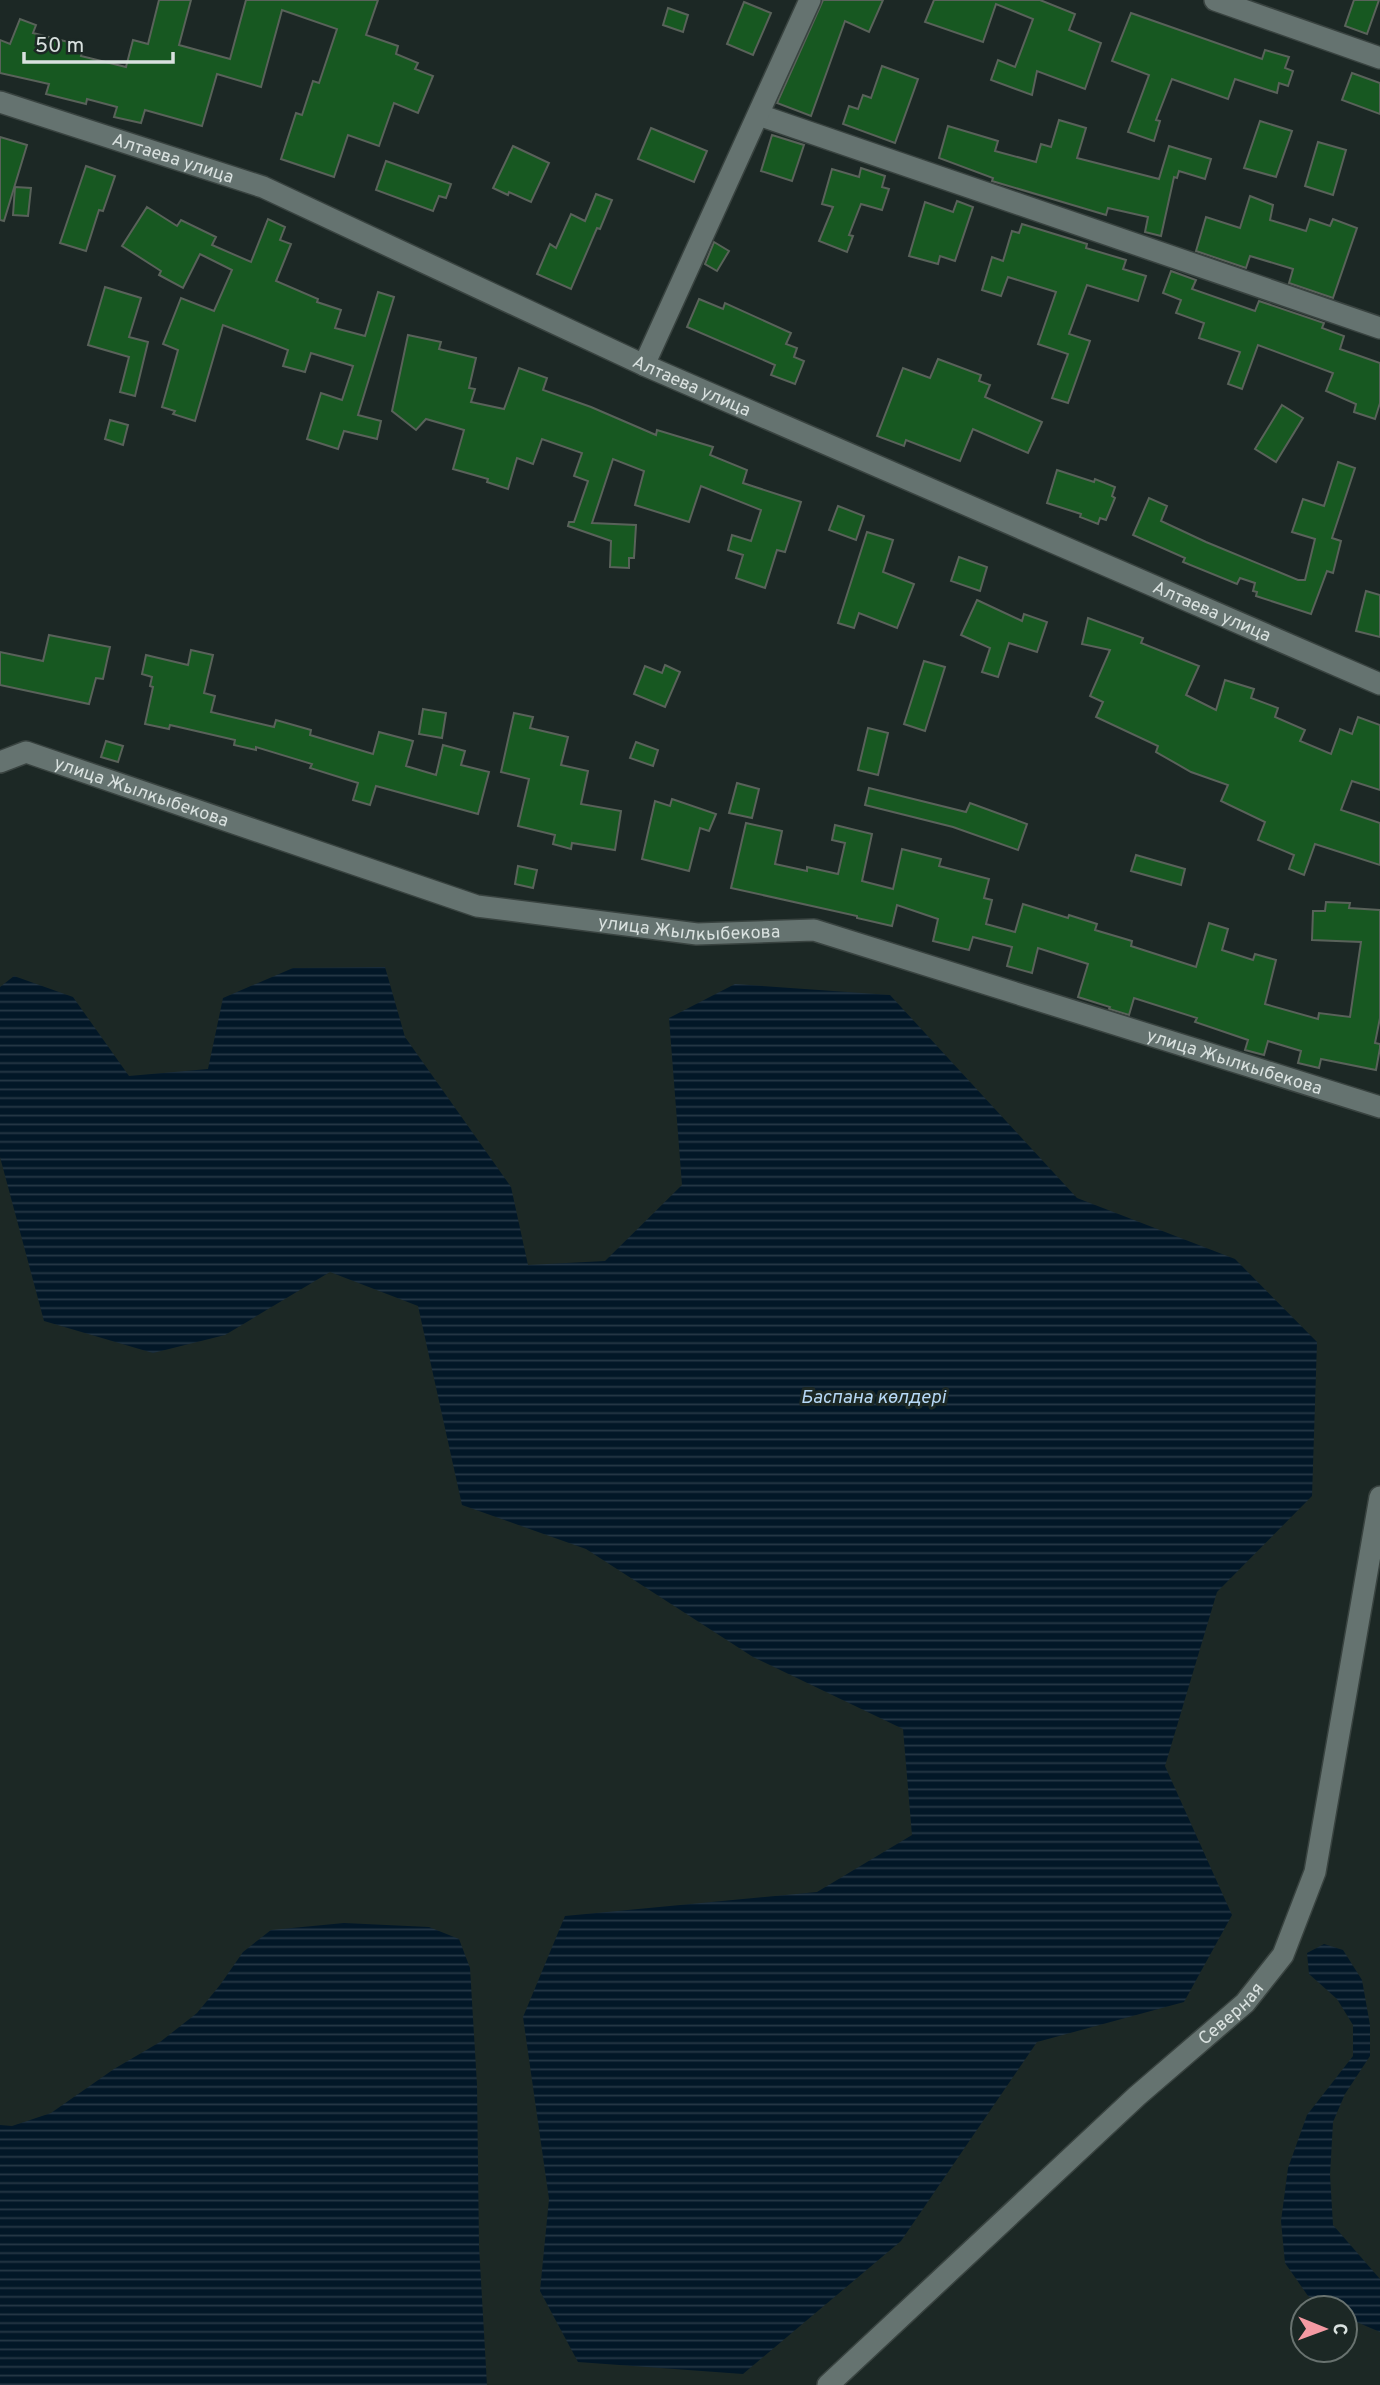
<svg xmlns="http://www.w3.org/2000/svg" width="1380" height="2385" font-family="Overpass,sans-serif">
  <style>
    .water { fill: url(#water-rules) }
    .building { fill: #175821; stroke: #59625a; stroke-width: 2 }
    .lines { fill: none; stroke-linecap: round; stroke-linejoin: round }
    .street-casing { stroke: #394340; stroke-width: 24 }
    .secondary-casing { stroke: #394340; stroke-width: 24 }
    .street { stroke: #657370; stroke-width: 21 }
    .secondary { stroke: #657370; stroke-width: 21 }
    .labels { text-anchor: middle; stroke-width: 6; stroke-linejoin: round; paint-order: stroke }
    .street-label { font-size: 18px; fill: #d9e1df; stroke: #1c2825 }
    .water-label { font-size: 19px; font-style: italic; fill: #b6d8f6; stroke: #1c2825 }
  </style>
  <defs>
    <pattern id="water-rules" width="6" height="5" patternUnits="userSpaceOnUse" patternTransform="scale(1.75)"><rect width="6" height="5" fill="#021727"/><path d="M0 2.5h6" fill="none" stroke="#263846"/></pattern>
  </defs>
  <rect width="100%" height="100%" fill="#1c2825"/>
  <!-- water -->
  <g class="water">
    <polygon points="385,967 405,1037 511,1187 528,1265 605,1261 682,1185 669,1018 735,984 890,995 1077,1198 1235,1259 1317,1342 1312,1496 1217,1592 1165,1766 1232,1915 1184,2002 1037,2042 901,2241 743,2374 578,2362 540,2291 549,2199 523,2017 565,1916 817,1892 912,1835 903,1729 753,1657 586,1549 462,1505 418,1306 330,1272 225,1335 153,1353 44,1321 0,1157 0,987 14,976 73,997 129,1076 208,1069 223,998 293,968"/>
    <polygon points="344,1923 429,1927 459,1939 470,1968 477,2085 479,2246 487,2385 0,2385 0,2125 12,2126 51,2113 114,2069 160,2042 197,2013 220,1985 243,1952 271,1930"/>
    <polygon points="1324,1944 1343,1950 1362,1980 1370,2025 1370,2056 1345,2094 1333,2122 1330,2175 1333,2225 1380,2279 1380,2332 1345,2317 1345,2308 1329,2308 1308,2296 1285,2263 1281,2221 1288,2168 1307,2115 1353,2056 1353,2025 1337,1999 1309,1974 1307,1953"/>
  </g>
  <!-- building -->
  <g class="building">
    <polygon points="159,0 191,0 179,45 230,59 246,0 378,0 366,35 398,46 396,54 418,63 415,69 433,76 418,113 394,103 379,146 348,135 334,177 281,159 296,113 302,115 313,81 319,83 337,29 282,10 261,87 217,74 202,126 145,110 141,123 114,117 117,107 87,99 86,104 46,94 49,84 0,73 0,40 10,44 20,19 36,25 33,33 84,46 81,56 126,67 133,40 148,44"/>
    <polygon points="823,0 883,0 869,32 845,21 811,116 777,103"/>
    <polygon points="934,0 1040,0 1075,14 1069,30 1101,43 1085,89 1037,71 1032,95 991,80 998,60 1015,67 1033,19 996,4 983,42 925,22"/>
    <polygon points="1354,0 1379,0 1367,34 1345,26"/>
    <polygon points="744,2 771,13 753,55 727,44"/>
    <polygon points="668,8 688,15 683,32 663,25"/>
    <polygon points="1131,13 1262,59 1265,50 1289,57 1285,68 1293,71 1288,86 1279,83 1277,93 1235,79 1228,99 1172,79 1156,120 1160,121 1154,141 1128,132 1149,75 1112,61"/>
    <polygon points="882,66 918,79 895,143 843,124 849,106 858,109 863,95 871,98"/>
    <polygon points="1352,73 1380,83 1380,114 1342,100"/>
    <polygon points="1059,120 1086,128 1077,158 1159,179 1169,146 1211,159 1205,179 1179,171 1177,178 1174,177 1161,236 1145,232 1148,217 1108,208 1106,215 992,181 993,178 939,158 948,126 998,141 995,151 1036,162 1041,144 1051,147"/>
    <polygon points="1260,121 1292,131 1276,177 1244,168"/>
    <polygon points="651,128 707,151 694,182 638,159"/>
    <polygon points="772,135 804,145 792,181 761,171"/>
    <polygon points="0,137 27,145 4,221 0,220"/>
    <polygon points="1318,142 1346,150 1333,195 1305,186"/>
    <polygon points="513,146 549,163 531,202 509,192 508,195 493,188"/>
    <polygon points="386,161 451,184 446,198 439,196 433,211 376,190"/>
    <polygon points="86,166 115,176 103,211 99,210 86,251 60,243"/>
    <polygon points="861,168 885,176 882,187 889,189 882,210 861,204 849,235 853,236 847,252 819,241 833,207 822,204 832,169 859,177"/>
    <polygon points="15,187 31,188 28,216 13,215"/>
    <polygon points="596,194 612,200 600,229 597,228 571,289 537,274 550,244 556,248 571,214 585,221"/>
    <polygon points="1250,196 1273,205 1270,220 1306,231 1310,219 1330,226 1333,219 1357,228 1333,298 1289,283 1293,269 1250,256 1246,268 1196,251 1206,217 1240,228"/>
    <polygon points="957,201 973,207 955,261 940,256 938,264 909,256 925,202 953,212"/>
    <polygon points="147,207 177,226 181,220 216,237 212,245 251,262 268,219 285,227 280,240 291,244 276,281 318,299 317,302 341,310 335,328 365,336 378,292 394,297 358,415 381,421 377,439 344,431 338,449 307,439 321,393 342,400 353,366 311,353 305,372 283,366 288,350 223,325 195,421 173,414 175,411 162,407 178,350 163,344 181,298 214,311 232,270 200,254 183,288 159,275 161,271 122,246"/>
    <polygon points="1022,224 1087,244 1086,248 1126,260 1123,269 1146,276 1138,301 1087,285 1069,334 1090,341 1068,403 1052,398 1068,354 1038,344 1056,292 1008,277 1001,296 982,290 992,257 1003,261 1012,231 1019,233"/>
    <polygon points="714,242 729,251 717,271 705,264"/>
    <polygon points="1171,271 1196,280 1192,289 1255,311 1259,301 1324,323 1322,328 1344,336 1340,349 1380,363 1380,403 1375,419 1354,412 1356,404 1326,391 1333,373 1258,345 1242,389 1228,384 1240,352 1199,338 1204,323 1176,313 1181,300 1163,293"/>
    <polygon points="105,287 141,298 129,337 148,342 135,396 120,392 129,357 88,345"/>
    <polygon points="699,299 723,309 725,303 791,333 786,344 797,348 794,357 804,361 795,384 771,375 775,365 687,327"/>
    <polygon points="408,335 441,342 439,349 476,358 469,388 475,389 471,402 504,409 519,368 547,378 543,390 591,407 656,435 657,430 713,447 710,455 747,470 743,483 801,502 785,552 777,550 765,588 736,578 743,555 728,550 732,535 751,541 761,510 701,486 689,522 635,505 644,471 613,459 592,523 636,525 634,558 629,558 629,568 610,567 611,541 568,526 569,522 574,522 588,481 574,476 582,453 542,439 533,464 517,458 508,489 487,482 488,479 453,469 464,430 426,419 416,430 392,411"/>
    <polygon points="938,359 981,375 979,381 990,385 985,397 1042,422 1028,453 973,429 960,461 906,440 904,446 877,436 903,368 930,378"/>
    <polygon points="1282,405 1303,418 1276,462 1255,449"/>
    <polygon points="110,420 128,425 123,445 105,439"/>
    <polygon points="1338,462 1355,468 1332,538 1341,541 1333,573 1327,571 1311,614 1256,596 1257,592 1253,591 1255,583 1240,578 1237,584 1183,562 1185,558 1133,535 1149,498 1167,506 1161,521 1206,542 1298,580 1305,580 1315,539 1292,532 1303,499 1324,506"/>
    <polygon points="1057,470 1094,482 1095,479 1115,487 1112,496 1115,498 1106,520 1100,518 1098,524 1080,517 1081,514 1047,503"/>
    <polygon points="838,506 864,516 856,540 829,530"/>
    <polygon points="867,532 893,540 883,572 914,584 897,628 859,613 854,628 838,623"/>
    <polygon points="959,557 987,567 980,591 951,581"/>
    <polygon points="1366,591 1380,595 1380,637 1356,631"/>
    <polygon points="977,600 1022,621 1024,614 1047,622 1037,652 1009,643 998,677 982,672 990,648 961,635"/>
    <polygon points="1088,618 1143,638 1141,643 1199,666 1186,695 1216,710 1225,680 1254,689 1251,698 1278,708 1275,717 1305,730 1300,741 1331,754 1340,729 1352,734 1358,717 1380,725 1380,790 1352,781 1341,810 1380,823 1380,865 1315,844 1304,875 1289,869 1294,855 1258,840 1265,822 1221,801 1228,785 1191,772 1156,752 1158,746 1096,717 1103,702 1090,696 1110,650 1082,644"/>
    <polygon points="49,635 110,647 103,679 96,678 89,704 0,685 0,652 43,661"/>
    <polygon points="191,650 213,655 204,693 215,696 211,712 274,727 276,720 311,730 310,735 373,754 379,732 413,741 406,766 436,775 443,745 465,751 461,765 489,772 478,814 376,786 370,805 353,800 358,783 310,768 312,764 256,747 256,750 234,745 235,740 170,725 169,729 145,724 153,687 150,686 152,677 142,674 146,655 188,665"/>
    <polygon points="924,661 945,667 925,731 904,724"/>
    <polygon points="665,665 680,672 665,707 634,694 645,666 662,673"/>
    <polygon points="423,709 446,713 442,738 419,734"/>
    <polygon points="514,713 533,717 530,728 568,737 561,765 588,771 581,804 621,811 615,850 572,843 571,849 553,844 555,835 518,826 529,779 501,772"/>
    <polygon points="868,728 888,733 878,775 858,770"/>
    <polygon points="106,741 123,746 118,762 101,757"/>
    <polygon points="636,742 658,750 653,766 630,758"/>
    <polygon points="737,783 759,789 752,818 729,813"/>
    <polygon points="869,788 966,812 970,803 1027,824 1018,850 953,827 865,805"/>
    <polygon points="672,799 716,814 709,831 700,828 689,871 642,859 655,801 670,806"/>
    <polygon points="746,823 782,831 775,864 807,871 807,867 838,874 845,843 832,840 835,825 872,834 862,881 893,889 902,849 941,859 939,866 989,879 984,898 992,900 986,924 1015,932 1023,904 1068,918 1069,915 1097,924 1095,930 1132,941 1131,946 1196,967 1209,923 1228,929 1222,950 1253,960 1255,954 1276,960 1265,1004 1318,1019 1319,1013 1350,1017 1361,942 1312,940 1313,911 1325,911 1326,902 1350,903 1349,908 1380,910 1380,1018 1375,1043 1380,1044 1380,1048 1376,1070 1321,1059 1319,1068 1298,1063 1301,1051 1268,1041 1264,1055 1245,1050 1248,1040 1195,1022 1197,1018 1134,998 1129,1015 1109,1009 1110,1007 1078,997 1088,964 1038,948 1032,973 1007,966 1012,947 973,937 969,950 933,941 938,919 897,905 892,926 857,918 857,916 731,888"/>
    <polygon points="1136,855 1185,869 1181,885 1131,871"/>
    <polygon points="518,866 537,870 533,888 515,884"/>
  </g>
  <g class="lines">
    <defs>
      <g id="street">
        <polyline points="1215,0 1380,58"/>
        <polyline points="759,115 1380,328"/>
        <polyline points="644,365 810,0"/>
        <path id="s1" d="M0 762 26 752 477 906 697 934 814 930 1380 1107"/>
      </g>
      <g id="secondary">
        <path id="s2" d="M0 102 263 187 644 365 1380 684"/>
        <path id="s3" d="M828 2385 1137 2096 1245 2003 1283 1955 1315 1872 1380 1497"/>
      </g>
    </defs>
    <!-- street casing -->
    <use href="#street" class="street-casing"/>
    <!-- secondary casing -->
    <use href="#secondary" class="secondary-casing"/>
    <!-- street -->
    <use href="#street" class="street"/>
    <!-- secondary -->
    <use href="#secondary" class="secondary"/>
  </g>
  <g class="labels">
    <!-- street labels -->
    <g class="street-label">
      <text dy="6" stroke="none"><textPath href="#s2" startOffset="182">Алтаева улица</textPath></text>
      <text dy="6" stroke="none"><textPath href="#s2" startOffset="749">Алтаева улица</textPath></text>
      <text dy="6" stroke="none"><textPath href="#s2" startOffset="1316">Алтаева улица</textPath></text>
      <text dy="6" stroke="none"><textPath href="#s1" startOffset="150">улица Жылкыбекова</textPath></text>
      <text dy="6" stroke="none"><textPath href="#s1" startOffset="718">улица Жылкыбекова</textPath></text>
      <text dy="6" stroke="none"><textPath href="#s1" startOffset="1284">улица Жылкыбекова</textPath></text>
      <text dy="6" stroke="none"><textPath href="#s3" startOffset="548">Северная</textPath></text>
    </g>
    <!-- water labels -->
    <g class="water-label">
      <text x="873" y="1403">Баспана көлдері</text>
    </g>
  </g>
  <!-- north arrow -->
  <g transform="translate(1324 2329) rotate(91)"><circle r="33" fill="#1c2825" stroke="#68726f" stroke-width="2"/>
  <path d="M0-5L12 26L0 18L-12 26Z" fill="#f49aa3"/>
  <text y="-10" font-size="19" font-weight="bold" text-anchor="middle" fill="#d9e1df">С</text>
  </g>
  <!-- scale -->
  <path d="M24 52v10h149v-10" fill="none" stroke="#d9e1df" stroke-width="3.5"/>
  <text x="35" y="52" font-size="21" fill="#d9e1df" stroke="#1c2825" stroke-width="5" paint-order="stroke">50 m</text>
</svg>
